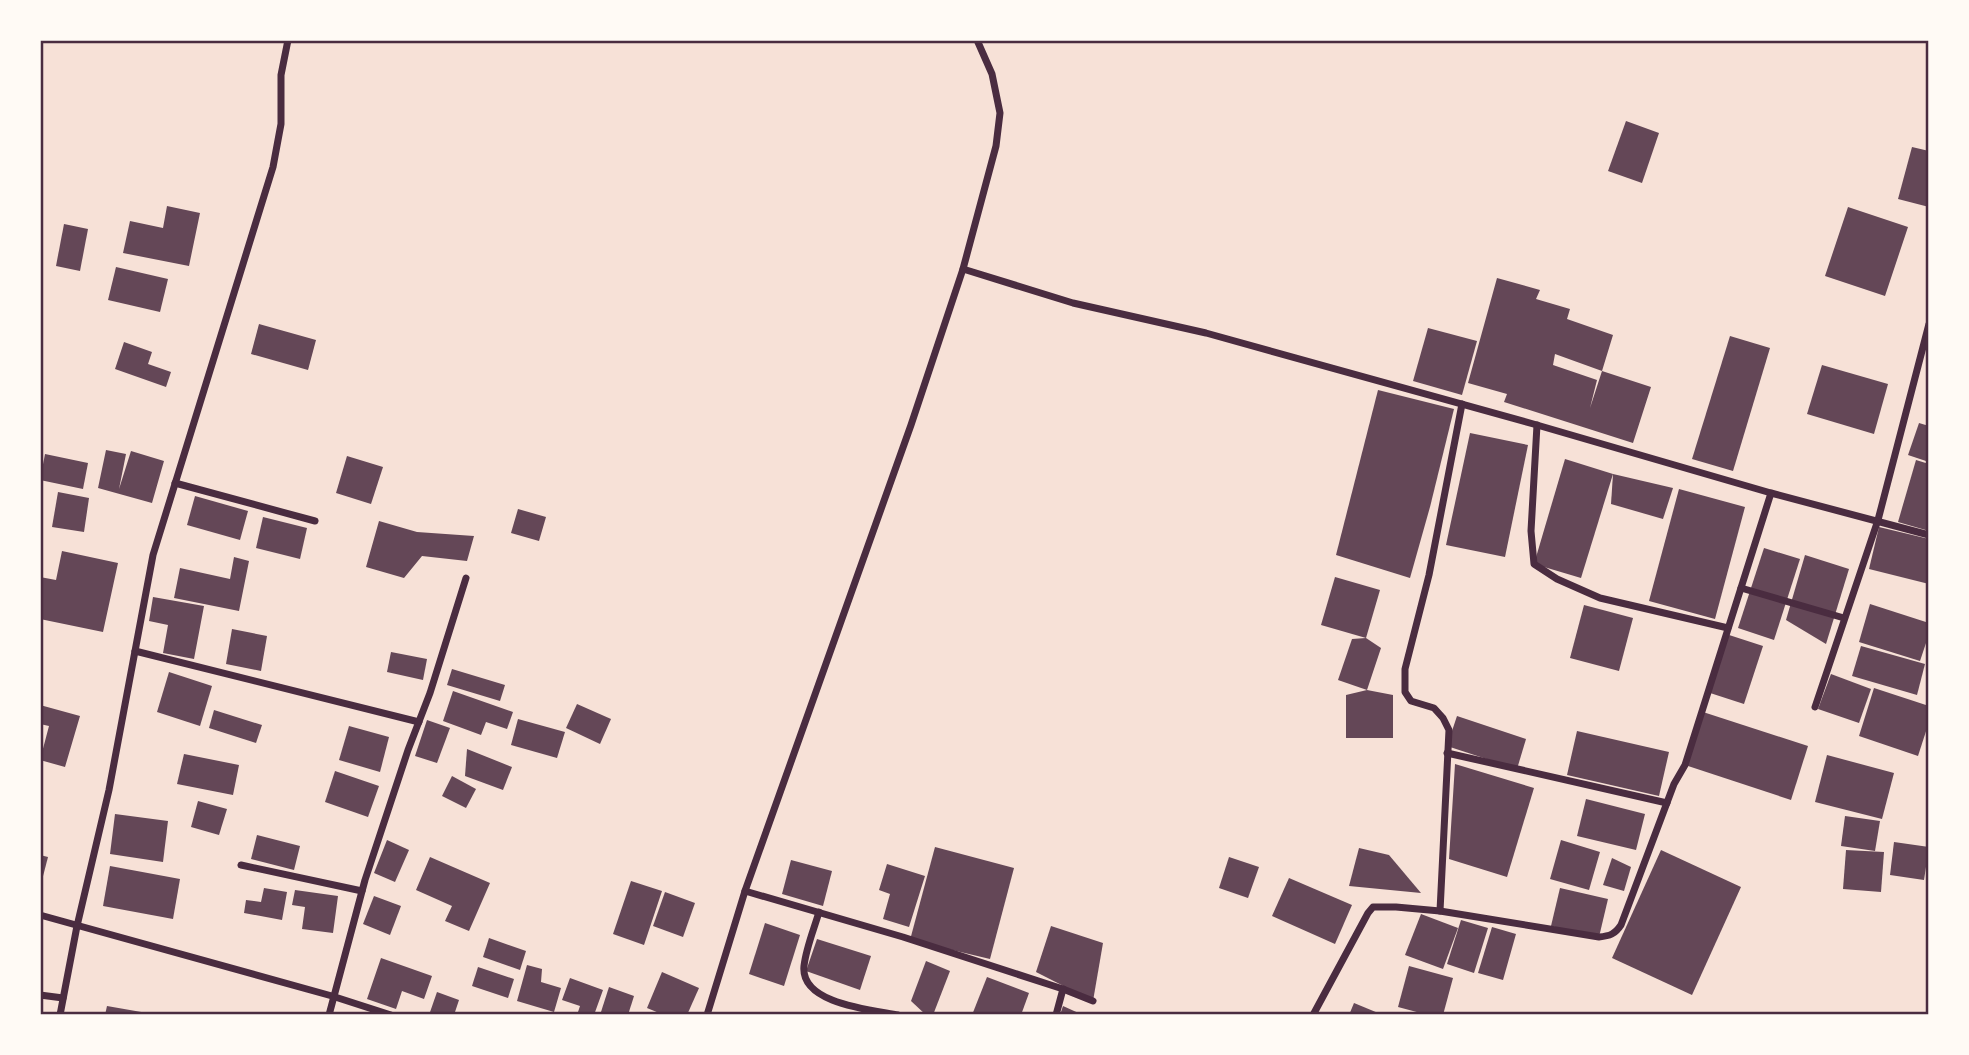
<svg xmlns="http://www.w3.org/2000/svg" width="1969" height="1055" font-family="Signika,sans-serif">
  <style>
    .building { fill: #644757 }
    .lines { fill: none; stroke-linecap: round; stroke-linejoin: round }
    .minor { stroke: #4a2c40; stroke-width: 7 }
    .neatline { fill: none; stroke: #4a2c40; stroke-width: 2.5 }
  </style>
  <rect width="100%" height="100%" fill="#f7e1d7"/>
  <!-- building -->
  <g class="building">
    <polygon points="1626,121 1659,133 1642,183 1608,171"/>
    <polygon points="1912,147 1929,151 1929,207 1898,199"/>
    <polygon points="167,206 200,213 189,266 123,253 130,221 163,228"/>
    <polygon points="1848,207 1908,227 1885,296 1825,276"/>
    <polygon points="64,224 88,229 80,271 56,266"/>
    <polygon points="116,267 168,279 160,312 108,300"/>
    <polygon points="1497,278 1540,290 1536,299 1570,309 1567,319 1613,335 1602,371 1555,354 1553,365 1597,380 1590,408 1602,371 1651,387 1633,443 1504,402 1507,394 1468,383"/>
    <polygon points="259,324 316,340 308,370 251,354"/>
    <polygon points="1428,328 1477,341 1462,395 1413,381"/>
    <polygon points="1730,336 1770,348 1733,471 1692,459"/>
    <polygon points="124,342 152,352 148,364 171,372 166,387 115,369"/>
    <polygon points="1822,365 1888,384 1874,434 1807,414"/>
    <polygon points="1378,390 1454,409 1430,507 1410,578 1336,555"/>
    <polygon points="1919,423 1929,426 1929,462 1908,455"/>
    <polygon points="1470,433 1528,445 1505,557 1446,545"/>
    <polygon points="106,450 126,454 119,489 131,451 164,461 152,503 98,488"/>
    <polygon points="45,454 88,463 83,489 40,480"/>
    <polygon points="347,456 383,467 371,504 336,493"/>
    <polygon points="1565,459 1613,474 1581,578 1534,564"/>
    <polygon points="1916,460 1929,464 1929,531 1898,522"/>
    <polygon points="1613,474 1673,488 1663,519 1611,504"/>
    <polygon points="1679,489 1745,507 1715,619 1649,601"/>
    <polygon points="58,492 89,498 84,532 52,527"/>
    <polygon points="195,496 248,511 240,540 187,525"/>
    <polygon points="518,509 546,517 539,541 511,533"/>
    <polygon points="263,517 307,528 300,559 256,548"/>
    <polygon points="379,521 417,532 474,536 467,561 422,556 404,578 366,567"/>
    <polygon points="1879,527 1929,539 1929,584 1869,569"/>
    <polygon points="1764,548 1800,559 1774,640 1738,628"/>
    <polygon points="62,551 118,563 103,632 40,619 40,577 56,580"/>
    <polygon points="1805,555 1849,569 1826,644 1786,620"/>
    <polygon points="234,557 249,561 239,611 174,598 180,568 230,579"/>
    <polygon points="1335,577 1380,590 1366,638 1321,625"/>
    <polygon points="153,597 204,606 194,659 163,653 168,625 149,621"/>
    <polygon points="1870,604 1929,623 1929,634 1920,661 1859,642"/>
    <polygon points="1584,605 1633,618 1619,671 1570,658"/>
    <polygon points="232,629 267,636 261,671 226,664"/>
    <polygon points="1726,634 1763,646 1744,704 1707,692"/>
    <polygon points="1366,638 1381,648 1367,690 1338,680 1352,639"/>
    <polygon points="1861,646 1925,664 1917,695 1852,676"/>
    <polygon points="391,652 427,659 423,680 387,672"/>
    <polygon points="452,669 505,685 500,701 447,685"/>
    <polygon points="169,672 212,686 200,726 157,712"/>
    <polygon points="1831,674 1871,689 1859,723 1818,709"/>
    <polygon points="1874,688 1929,706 1929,722 1918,756 1859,736"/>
    <polygon points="1367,690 1393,695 1393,738 1346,738 1346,695"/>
    <polygon points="453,691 513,712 507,729 486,722 481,735 443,721"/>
    <polygon points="577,704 611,719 600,744 566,728"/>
    <polygon points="40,705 80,716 65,767 40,760 49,726 40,724"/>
    <polygon points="214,710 262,725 256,743 209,728"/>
    <polygon points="1703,712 1808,746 1791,800 1685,765"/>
    <polygon points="1457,716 1526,739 1517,769 1447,746"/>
    <polygon points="518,719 565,732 557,758 511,745"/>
    <polygon points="427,720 450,728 437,763 415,756"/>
    <polygon points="349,726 389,737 380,772 339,760"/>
    <polygon points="1577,731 1669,752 1659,796 1567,775"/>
    <polygon points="467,749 512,767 503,790 465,776"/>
    <polygon points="184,754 239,765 233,795 177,784"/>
    <polygon points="1827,755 1894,773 1882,819 1815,802"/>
    <polygon points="1455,764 1534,788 1507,877 1449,859"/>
    <polygon points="335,771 379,786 368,817 325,802"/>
    <polygon points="452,776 476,789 466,808 442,796"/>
    <polygon points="1586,799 1645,814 1636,850 1577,836"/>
    <polygon points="198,801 227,809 219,835 191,827"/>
    <polygon points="115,814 168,821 163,862 110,854"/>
    <polygon points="1845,816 1880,821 1875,851 1841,846"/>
    <polygon points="257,835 300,846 294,870 251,859"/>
    <polygon points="387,840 409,850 395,882 374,873"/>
    <polygon points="1561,840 1600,852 1589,890 1550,879"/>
    <polygon points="1894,842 1929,847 1924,880 1890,875"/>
    <polygon points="935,847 1014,868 990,959 910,940"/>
    <polygon points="1359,848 1389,855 1421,893 1349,886"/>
    <polygon points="1661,850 1741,887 1692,995 1612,958"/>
    <polygon points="1846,850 1884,852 1881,892 1843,889"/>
    <polygon points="40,855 48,857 41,884 40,884"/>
    <polygon points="430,857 490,883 469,931 445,921 452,906 416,890"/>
    <polygon points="1229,857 1259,867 1248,898 1219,888"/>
    <polygon points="1612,858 1631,867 1624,891 1603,885"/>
    <polygon points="791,860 832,871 823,906 782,894"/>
    <polygon points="887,864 925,876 909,927 883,919 890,894 879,890"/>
    <polygon points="110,866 180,879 173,919 103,906"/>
    <polygon points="1289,878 1352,905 1335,944 1272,916"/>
    <polygon points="631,881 662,891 644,945 613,934"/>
    <polygon points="264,888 287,892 282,920 244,913 246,900 261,902"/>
    <polygon points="1560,888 1608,899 1599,937 1551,926"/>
    <polygon points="295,890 338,896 333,933 302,929 305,907 292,905"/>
    <polygon points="665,892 695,903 683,937 653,926"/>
    <polygon points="374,896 401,906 390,935 363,924"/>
    <polygon points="1421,914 1458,928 1443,969 1405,955"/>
    <polygon points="1461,920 1488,928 1474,973 1447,964"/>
    <polygon points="765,923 800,935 784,986 749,974"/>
    <polygon points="1051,926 1103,943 1093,1001 1036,972"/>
    <polygon points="1492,927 1516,934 1503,980 1478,973"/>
    <polygon points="489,938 526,951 520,970 483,957"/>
    <polygon points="817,939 871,956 860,990 806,971"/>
    <polygon points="381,958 432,976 424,999 402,991 396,1009 367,999"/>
    <polygon points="926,961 950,971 933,1015 926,1015 911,1001"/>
    <polygon points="527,965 542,969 541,982 561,988 554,1012 517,1001"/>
    <polygon points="1409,966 1453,978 1443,1015 1428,1015 1398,1007"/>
    <polygon points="478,967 514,979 508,998 472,986"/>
    <polygon points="662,972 699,988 687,1015 664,1015 647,1008"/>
    <polygon points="987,977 1029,993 1021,1015 972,1015"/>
    <polygon points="570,978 603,990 594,1015 577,1015 580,1006 562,1000"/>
    <polygon points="609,987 634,996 628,1015 600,1015"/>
    <polygon points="437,992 459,1000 454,1015 429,1015"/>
    <polygon points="1354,1003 1383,1015 1349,1015"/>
    <polygon points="107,1006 147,1013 147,1015 105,1015"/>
    <polygon points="1063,1006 1083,1015 1060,1015"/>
  </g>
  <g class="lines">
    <!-- minor -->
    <g class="minor">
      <polyline points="963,269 1073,303 1206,333 1537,425 1771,493 1929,535"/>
      <polyline points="1537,425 1531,531 1534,564 1557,579 1600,598 1728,628"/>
      <polyline points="175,483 315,521"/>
      <polyline points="1741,588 1844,618"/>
      <polyline points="135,651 419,722"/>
      <polyline points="1815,707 1878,520 1929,324"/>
      <polyline points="1447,753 1667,803"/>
      <polyline points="241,865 362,891"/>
      <polyline points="745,891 903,937 1063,989 1093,1001"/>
      <polyline points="1440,911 1449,730 1443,718 1434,708 1411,701 1405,692 1405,669 1429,575 1462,404"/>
      <path d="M819 912C814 929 806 948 804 966 800 1004 872 1010 898 1015"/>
      <polyline points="40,915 332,996 391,1015"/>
      <polyline points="40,995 63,998"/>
      <polyline points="60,1015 77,926 109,790 153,555 273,167 281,124 281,75 288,40"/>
      <polyline points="329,1015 365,880 408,750 430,693 466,578"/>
      <polyline points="707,1015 745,891 911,425 963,269 996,146 1000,113 992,74 977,40"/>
      <polyline points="1056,1015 1063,989"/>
      <path d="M1313 1015 1368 913 1373 907H1396L1440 911 1599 937C1610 936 1615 934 1621 925L1674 784 1685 765 1771 493"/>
    </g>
  </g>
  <!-- border -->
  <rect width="1969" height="1055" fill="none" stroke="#fffaf5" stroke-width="84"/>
  <rect x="42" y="42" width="1885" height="971" class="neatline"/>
</svg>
